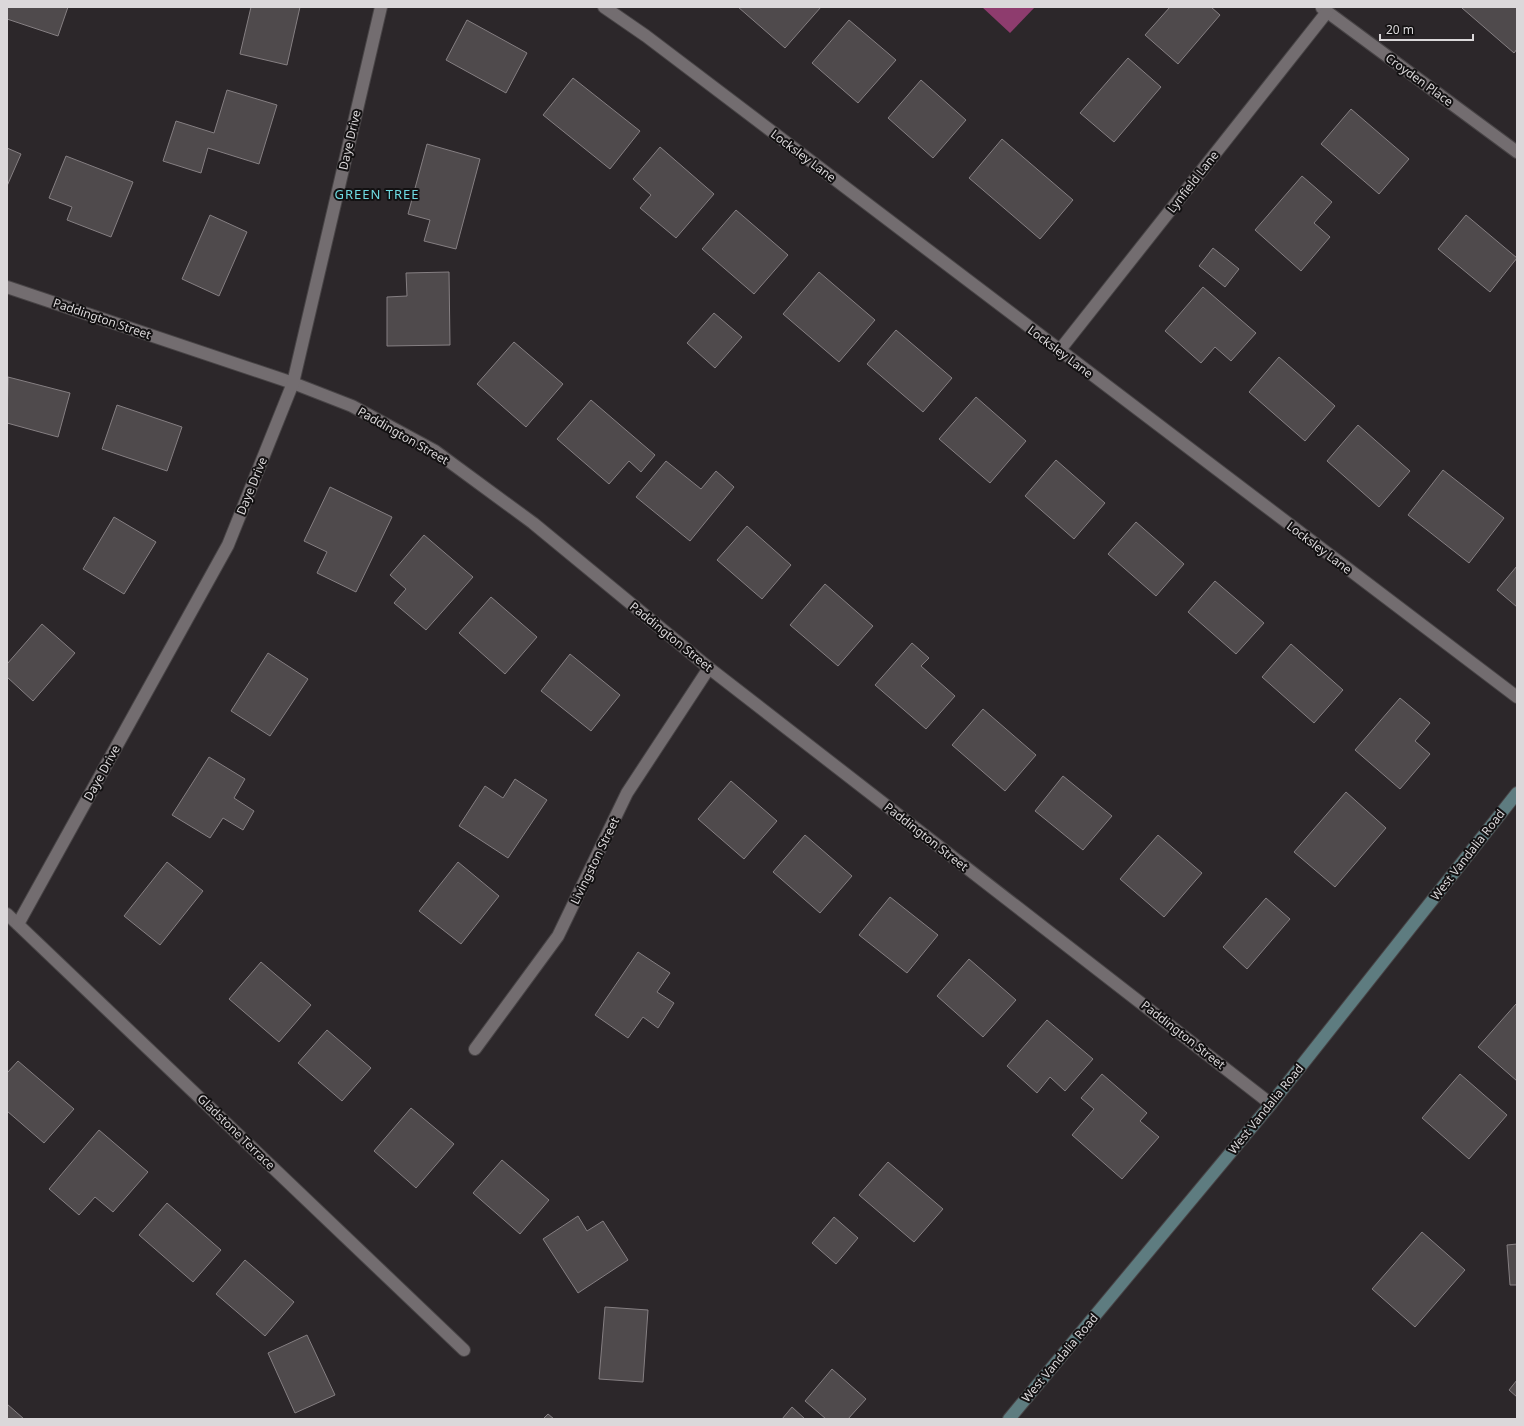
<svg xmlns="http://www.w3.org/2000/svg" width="1524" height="1426" font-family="'Noto Sans',sans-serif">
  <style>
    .forest { fill: #8e3c6e }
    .building { fill: #4f4a4c; stroke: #857f82 }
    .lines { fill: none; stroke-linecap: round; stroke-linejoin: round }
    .street-casing { stroke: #484446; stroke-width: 14 }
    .secondary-casing { stroke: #484446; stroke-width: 14 }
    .street { stroke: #736d70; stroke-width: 12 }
    .secondary { stroke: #5e7c80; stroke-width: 12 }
    .labels { text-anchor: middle; stroke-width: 4; stroke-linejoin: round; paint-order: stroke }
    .street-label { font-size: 12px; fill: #dbd8da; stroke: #131112 }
    .neighbourhood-label { font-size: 13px; letter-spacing: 1px; fill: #6fdbe2; stroke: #131112 }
  </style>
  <rect width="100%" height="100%" fill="#2c272a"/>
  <!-- forest -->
  <polygon class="forest" points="982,7 1035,7 1010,33"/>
  <!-- building -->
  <g class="building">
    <polygon points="7,7 68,7 58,36 7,19"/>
    <polygon points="251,7 300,7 287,65 240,54"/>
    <polygon points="738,7 821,7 785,48"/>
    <polygon points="1170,7 1211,7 1220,15 1178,64 1145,35"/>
    <polygon points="1463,7 1517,7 1517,49 1514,53 1462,8"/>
    <polygon points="467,20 527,53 506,93 446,60"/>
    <polygon points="849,20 896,60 858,103 812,63"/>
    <polygon points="1128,58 1161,87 1114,142 1080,113"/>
    <polygon points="573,78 640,131 610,169 543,115"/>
    <polygon points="921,80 966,120 933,158 888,118"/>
    <polygon points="227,90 277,105 259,164 208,148 201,173 163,161 176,121 214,133"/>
    <polygon points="1351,109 1409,159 1379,194 1321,144"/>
    <polygon points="1002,139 1073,200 1040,239 969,178"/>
    <polygon points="427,144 480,159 456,249 424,241 430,220 408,214"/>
    <polygon points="660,147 714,194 676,238 640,208 651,195 633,179"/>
    <polygon points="7,148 21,154 7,186"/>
    <polygon points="66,156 133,182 111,237 67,220 72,207 49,198"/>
    <polygon points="1302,176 1332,202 1314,223 1330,237 1301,271 1255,230"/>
    <polygon points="736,210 788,255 754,294 702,249"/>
    <polygon points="210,215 247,232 219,296 182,279"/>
    <polygon points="1466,215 1517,258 1490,292 1438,249"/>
    <polygon points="1213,248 1239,269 1225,287 1199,266"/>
    <polygon points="449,272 450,345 387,346 387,297 407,296 406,273"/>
    <polygon points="819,272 875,320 839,362 783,314"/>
    <polygon points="1203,287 1256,333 1231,361 1215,347 1201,363 1165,331"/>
    <polygon points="714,313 742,337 715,368 687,343"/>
    <polygon points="896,330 952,378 923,412 867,364"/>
    <polygon points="514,342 563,384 526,427 477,384"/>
    <polygon points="1279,357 1335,406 1305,441 1249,392"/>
    <polygon points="8,377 70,393 58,437 7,423"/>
    <polygon points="976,397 1026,441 990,483 939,439"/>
    <polygon points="591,400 655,455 641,472 629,461 609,484 557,439"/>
    <polygon points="117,405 182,427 167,471 102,449"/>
    <polygon points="1358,425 1410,471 1379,507 1327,461"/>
    <polygon points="1056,460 1105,503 1074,539 1025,496"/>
    <polygon points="666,461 701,489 716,471 734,487 690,541 636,497"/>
    <polygon points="1443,470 1504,518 1469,563 1408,515"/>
    <polygon points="330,487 392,517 356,592 317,573 327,552 304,541"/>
    <polygon points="114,517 156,542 124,594 83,569"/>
    <polygon points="1136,522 1184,564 1156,596 1108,554"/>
    <polygon points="747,526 791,565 762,599 717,560"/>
    <polygon points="424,535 473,577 426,630 394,603 406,589 390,575"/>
    <polygon points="1517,566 1517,607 1497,590"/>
    <polygon points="1215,581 1264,623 1236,654 1188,612"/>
    <polygon points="825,584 873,626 838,666 790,625"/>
    <polygon points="491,597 537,637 505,674 459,633"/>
    <polygon points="42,624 75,653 33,701 7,677 7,664"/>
    <polygon points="912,643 929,658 921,666 955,696 926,729 875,685"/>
    <polygon points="1291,644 1343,690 1314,723 1262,677"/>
    <polygon points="268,653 308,679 270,736 231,711"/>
    <polygon points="570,654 620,695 591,731 541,691"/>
    <polygon points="1400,698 1430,723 1415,741 1430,754 1400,789 1355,750"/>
    <polygon points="983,709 1036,755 1005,791 952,745"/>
    <polygon points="209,757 245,779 234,798 254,811 243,830 223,818 210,838 172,815"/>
    <polygon points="1063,776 1112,816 1083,850 1035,811"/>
    <polygon points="515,779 547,800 508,858 459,826 485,786 503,798"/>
    <polygon points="731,781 777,821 744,859 698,819"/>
    <polygon points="1346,792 1386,828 1335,887 1294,852"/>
    <polygon points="805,835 852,876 820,913 773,872"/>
    <polygon points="1158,835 1202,873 1164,917 1120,879"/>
    <polygon points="167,862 203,891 160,945 124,916"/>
    <polygon points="458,862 499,896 461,944 419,911"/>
    <polygon points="890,897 938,935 907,973 859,935"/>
    <polygon points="1266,898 1290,919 1247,969 1223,947"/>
    <polygon points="638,952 670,973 657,992 674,1003 658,1028 643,1017 628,1038 595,1015"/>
    <polygon points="969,959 1016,1000 983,1037 937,996"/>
    <polygon points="261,962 311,1005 279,1042 229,999"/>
    <polygon points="1516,1004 1517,1004 1517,1081 1478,1047"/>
    <polygon points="1047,1020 1093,1059 1065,1091 1050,1077 1037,1093 1007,1066"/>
    <polygon points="327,1030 371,1068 342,1101 298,1063"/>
    <polygon points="18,1061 74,1109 44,1143 7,1111 7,1073"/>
    <polygon points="1102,1074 1147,1113 1140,1121 1159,1137 1122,1179 1072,1135 1094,1109 1081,1098"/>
    <polygon points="1460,1074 1507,1115 1469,1159 1422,1118"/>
    <polygon points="411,1108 454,1144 416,1188 374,1151"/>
    <polygon points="99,1130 148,1172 113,1212 95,1197 79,1215 49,1189"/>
    <polygon points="502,1160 549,1200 520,1234 473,1193"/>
    <polygon points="888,1162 943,1209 914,1242 859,1195"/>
    <polygon points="167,1203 221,1250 193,1282 139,1235"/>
    <polygon points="578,1216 587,1231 603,1221 628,1260 578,1293 543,1239"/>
    <polygon points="834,1217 858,1238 836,1264 812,1243"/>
    <polygon points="1422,1232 1465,1270 1415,1327 1372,1289"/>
    <polygon points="1517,1244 1517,1285 1510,1285 1507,1245"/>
    <polygon points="245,1260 294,1302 265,1336 216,1294"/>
    <polygon points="605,1307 648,1310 643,1382 599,1379"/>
    <polygon points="307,1335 335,1395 295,1413 268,1353"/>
    <polygon points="832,1369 866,1399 848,1419 826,1419 805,1401"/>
    <polygon points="1517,1380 1517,1397 1509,1390"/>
    <polygon points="7,1404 24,1419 7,1419"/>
    <polygon points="792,1407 805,1419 782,1419"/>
    <polygon points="548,1414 554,1419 543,1419"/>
  </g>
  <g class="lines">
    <defs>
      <g id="street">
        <polyline points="604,7 646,36 1517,697"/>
        <polyline points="1322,8 1517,152"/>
        <polyline points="7,287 293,383 352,406 435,451 533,523 709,668 1271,1104"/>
        <polyline points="1059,351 1327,12"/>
        <polyline points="7,914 464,1350"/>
        <polyline points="18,924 228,545 293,383 381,7"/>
        <polyline points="475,1049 558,936 627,793 709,668"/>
      </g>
      <polyline id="secondary" points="1009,1419 1271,1104 1517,793"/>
    </defs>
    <!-- street casing -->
    <use href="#street" class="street-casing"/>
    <!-- secondary casing -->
    <use href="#secondary" class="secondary-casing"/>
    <!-- street -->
    <use href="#street" class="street"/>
    <!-- secondary -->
    <use href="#secondary" class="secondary"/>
  </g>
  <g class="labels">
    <!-- street labels -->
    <g class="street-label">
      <text transform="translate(1419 80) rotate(36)" y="4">Croyden Place</text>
      <text transform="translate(350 140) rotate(-77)" y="4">Daye Drive</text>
      <text transform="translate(803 156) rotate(37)" y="4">Locksley Lane</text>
      <text transform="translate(1193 182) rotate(-52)" y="4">Lynfield Lane</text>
      <text transform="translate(102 319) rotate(19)" y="4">Paddington Street</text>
      <text transform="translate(1060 352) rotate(37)" y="4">Locksley Lane</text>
      <text transform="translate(403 436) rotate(30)" y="4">Paddington Street</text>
      <text transform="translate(252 486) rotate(-68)" y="4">Daye Drive</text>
      <text transform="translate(1319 548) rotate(37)" y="4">Locksley Lane</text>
      <text transform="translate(671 637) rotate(39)" y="4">Paddington Street</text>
      <text transform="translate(102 773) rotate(-61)" y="4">Daye Drive</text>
      <text transform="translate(926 837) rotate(38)" y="4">Paddington Street</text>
      <text transform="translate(1468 855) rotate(-52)" y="4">West Vandalia Road</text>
      <text transform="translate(595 861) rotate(-64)" y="4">Livingston Street</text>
      <text transform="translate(1183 1035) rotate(38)" y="4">Paddington Street</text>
      <text transform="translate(1266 1109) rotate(-51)" y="4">West Vandalia Road</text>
      <text transform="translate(236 1132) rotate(44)" y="4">Gladstone Terrace</text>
      <text transform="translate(1060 1358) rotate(-50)" y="4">West Vandalia Road</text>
    </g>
    <!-- neighbourhood labels -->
    <g class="neighbourhood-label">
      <text x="377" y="199">GREEN TREE</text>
    </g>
  </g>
  <!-- border -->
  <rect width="1524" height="1426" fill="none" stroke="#dbd8da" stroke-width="16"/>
  <!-- scale -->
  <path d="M1380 34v6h93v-6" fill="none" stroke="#dbd8da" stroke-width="2"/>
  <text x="1386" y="34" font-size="12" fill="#dbd8da" stroke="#131112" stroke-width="3" paint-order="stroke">20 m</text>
</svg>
